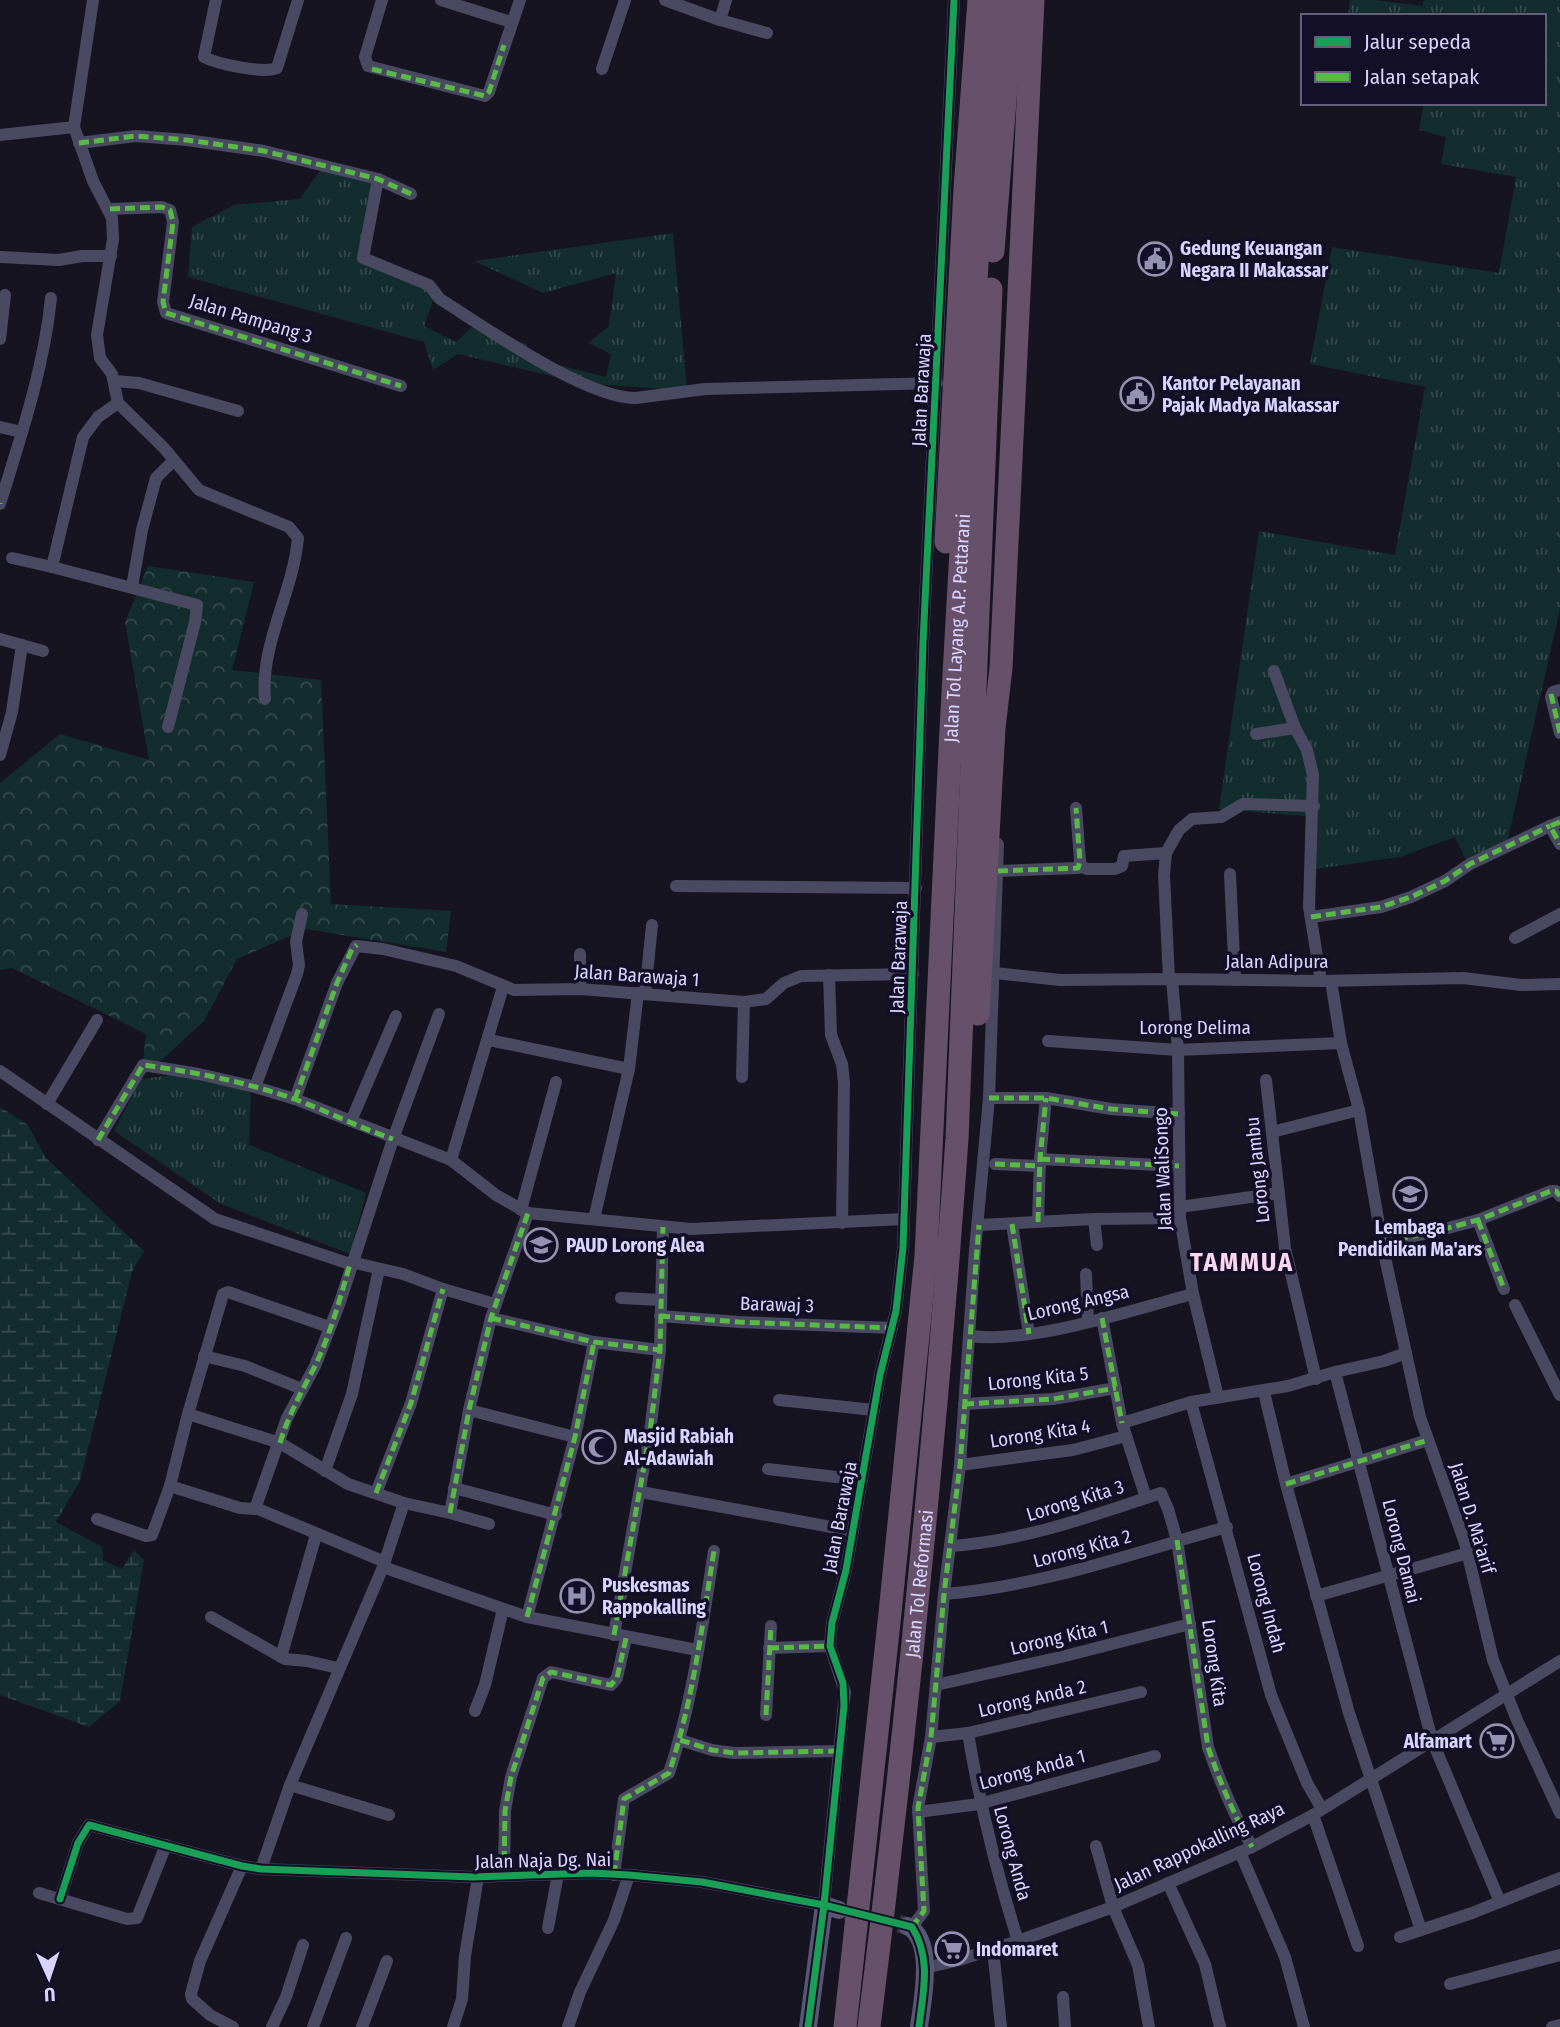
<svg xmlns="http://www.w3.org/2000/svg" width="1560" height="2027" font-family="'Fira Sans Condensed',sans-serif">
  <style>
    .grass { fill: url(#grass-tufts) }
    .forest { fill: url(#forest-crowns) }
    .wetland { fill: url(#wetland-marsh) }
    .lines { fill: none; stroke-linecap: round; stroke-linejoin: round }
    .secondary-tunnel { stroke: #333142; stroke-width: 18; stroke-dasharray: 18 9; stroke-linecap: butt }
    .street { stroke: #4a4962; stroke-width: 12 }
    .secondary { stroke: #575674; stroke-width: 18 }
    .highway { stroke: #67516a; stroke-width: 23 }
    .quiet { stroke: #58b947; stroke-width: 5; stroke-dasharray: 10 5; stroke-linecap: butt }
    .cycleway-casing { stroke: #130f26; stroke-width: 11 }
    .cycleway { stroke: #1a9f57; stroke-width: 7 }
    .labels { text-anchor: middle; stroke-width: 7; stroke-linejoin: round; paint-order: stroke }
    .poi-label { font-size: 19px; font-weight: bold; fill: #d9d4ff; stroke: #130f26; text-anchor: start }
    .street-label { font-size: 19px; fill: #d9d4ff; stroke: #130f26 }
    .district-label { font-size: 26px; font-weight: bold; letter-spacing: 2px; fill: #ffd6f0; stroke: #130f26 }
  </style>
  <defs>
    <pattern id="grass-tufts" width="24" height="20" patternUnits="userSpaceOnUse" patternTransform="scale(1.75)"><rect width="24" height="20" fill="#132c2d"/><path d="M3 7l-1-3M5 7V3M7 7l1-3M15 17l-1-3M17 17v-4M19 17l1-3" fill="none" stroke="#354a4c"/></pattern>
    <pattern id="forest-crowns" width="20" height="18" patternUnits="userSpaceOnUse" patternTransform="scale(1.75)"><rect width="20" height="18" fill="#132c2d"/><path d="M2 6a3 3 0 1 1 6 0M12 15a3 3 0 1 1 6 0" fill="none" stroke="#354a4c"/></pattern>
    <pattern id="wetland-marsh" width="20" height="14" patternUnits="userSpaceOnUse" patternTransform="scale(1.75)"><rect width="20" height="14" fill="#132c2d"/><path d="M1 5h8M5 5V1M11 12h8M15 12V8" fill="none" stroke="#354a4c"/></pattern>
  </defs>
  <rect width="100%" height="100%" fill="#161421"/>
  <!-- grass -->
  <g class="grass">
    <polygon points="1350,0 1376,0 1422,6 1424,0 1560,0 1560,609 1507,843 1469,866 1455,837 1400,857 1315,869 1315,817 1219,809 1259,531 1395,555 1425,387 1310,364 1332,247 1499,273 1516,177 1441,164 1446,137 1419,130 1424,103 1544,103 1544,16 1348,16"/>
    <polygon points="321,169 377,181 369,258 436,292 424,326 456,342 472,327 527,344 528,357 606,377 611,354 588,343 609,326 616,273 543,293 474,261 673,233 687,391 581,383 458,354 433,370 424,342 188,277 192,227 234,205 300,199"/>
    <polygon points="203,1071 251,1091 249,1145 366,1193 350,1254 221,1204 114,1131 141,1079"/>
  </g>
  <!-- forest -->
  <polygon class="forest" points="148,566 254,582 232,670 321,680 331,904 451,911 446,952 306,929 237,959 204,1021 141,1079 146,1034 12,968 0,970 0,783 60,734 149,760 125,622"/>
  <!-- wetland -->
  <polygon class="wetland" points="0,1107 28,1125 45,1157 144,1251 132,1272 80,1481 56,1522 102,1547 103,1560 122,1569 134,1550 144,1560 120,1701 89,1727 0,1695"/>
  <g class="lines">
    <!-- secondary-tunnel -->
    <polyline class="secondary-tunnel" points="846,1912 907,1926"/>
    <!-- street -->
    <g class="street">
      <path d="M93 0 74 127 93 181 112 218 113 239 97 335 100 358 112 374 118 403 164 448 199 490 289 527 298 538C293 593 260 644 265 699"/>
      <path d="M216 0 204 57C217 64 264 74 277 68L298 0"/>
      <polyline points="382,0 365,57 368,66 485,96 489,92 520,0"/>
      <polyline points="441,0 511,22"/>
      <polyline points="665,0 720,20 767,33"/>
      <polyline points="720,20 726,0"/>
      <polyline points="602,69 625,0"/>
      <polyline points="0,135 74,127"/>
      <polyline points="79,143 136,136 187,140 264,151 378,179 411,194"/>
      <path d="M378 179 363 258 429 285 440 299C485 327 586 399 636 398L705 389 937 383"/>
      <polyline points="110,209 162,207 170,210 173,222 163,302 166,313 401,386"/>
      <polyline points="0,257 59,260 82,256 111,256"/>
      <polyline points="0,339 5,295"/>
      <polyline points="114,381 139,383 238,411"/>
      <polyline points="118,403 98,417 83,437 52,567 197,605 195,622 168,727"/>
      <polyline points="0,427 22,432"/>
      <path d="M0 504C21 436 44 368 51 298"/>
      <polyline points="12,558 52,567"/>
      <polyline points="132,587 142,530 156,478 174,460"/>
      <polyline points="0,639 43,651"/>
      <polyline points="1274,671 1295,728 1307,750 1313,775 1309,907 1321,981"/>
      <polyline points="1560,690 1553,692 1551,697 1560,733"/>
      <polyline points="1256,734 1295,728"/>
      <polyline points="0,755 12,712 22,645"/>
      <polyline points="1560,822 1550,826 1560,844"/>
      <polyline points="1080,864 1086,869 1115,869 1122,866 1124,856 1166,853"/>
      <polyline points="998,871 1078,868 1080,861 1076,808"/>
      <polyline points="1230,874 1235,980"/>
      <polyline points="676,886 916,888"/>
      <polyline points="1311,917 1381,907 1411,897 1445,881 1470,864 1550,826"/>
      <polyline points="1515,938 1560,914"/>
      <polyline points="995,973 1060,980 1172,979 1321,981 1463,978 1521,985 1560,984"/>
      <polyline points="829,975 831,1035 842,1064 844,1083 842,1223"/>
      <polyline points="1169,979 1164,875 1166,853 1179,830 1192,819 1221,817 1243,804 1314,806"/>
      <polyline points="1172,979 1178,1050 1180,1218 1193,1294 1218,1397"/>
      <polyline points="1331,981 1341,1043 1359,1110 1384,1253 1420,1417 1465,1543 1493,1660 1517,1720 1560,1813"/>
      <polyline points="580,989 580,954"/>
      <polyline points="645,994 652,925"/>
      <polyline points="489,1040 629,1069"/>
      <polyline points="1048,1041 1178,1050 1341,1043"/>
      <polyline points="0,1071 215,1219 350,1264"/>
      <polyline points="742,1077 744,1002"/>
      <polyline points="1266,1080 1285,1248 1316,1379"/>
      <polyline points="255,1087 297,974 299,965 296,942 302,914"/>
      <polyline points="989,1098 1046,1098 1111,1109 1179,1114"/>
      <polyline points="295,1099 337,983 356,946 383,949 456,966 514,990 580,989 744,1002 766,999 784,983 801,976 913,974"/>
      <polyline points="47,1104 97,1020"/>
      <polyline points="351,1121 396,1016"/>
      <polyline points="1272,1132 1359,1110"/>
      <polyline points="98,1140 143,1065 199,1074 255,1087 295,1099 451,1160 496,1195 528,1213 691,1229 904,1219"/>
      <polyline points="1040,1159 1179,1166"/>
      <polyline points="451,1160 503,987"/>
      <polyline points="995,1164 1040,1166"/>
      <polyline points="1180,1207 1279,1193"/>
      <polyline points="521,1210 556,1082"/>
      <polyline points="594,1219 629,1069 638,993"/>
      <polyline points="1094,1219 1097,1245"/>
      <polyline points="1478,1220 1504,1289"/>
      <polyline points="1038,1222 1040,1159 1046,1098"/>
      <polyline points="1012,1224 1029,1334"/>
      <polyline points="979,1225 1094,1219 1180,1218"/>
      <polyline points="1383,1242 1433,1232 1478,1220 1551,1191 1556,1191 1560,1196"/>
      <polyline points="351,1262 403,1274 443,1289 495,1304"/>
      <polyline points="1086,1274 1088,1321"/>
      <polyline points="621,1298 661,1300"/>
      <polyline points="1515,1305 1560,1395"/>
      <polyline points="660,1316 739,1322 892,1328"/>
      <polyline points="491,1318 594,1342 660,1350"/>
      <polyline points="1102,1318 1122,1423 1146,1498"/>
      <path d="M970 1336C1033 1344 1131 1310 1193 1294"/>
      <polyline points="204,1356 245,1366 302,1389"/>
      <polyline points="1335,1372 1432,1740 1500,1902"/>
      <polyline points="1264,1392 1286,1484 1349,1713 1421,1930"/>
      <polyline points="779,1400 874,1410"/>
      <polyline points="1191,1402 1271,1695 1307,1783 1322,1809"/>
      <polyline points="964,1404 1053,1399 1116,1388"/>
      <polyline points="469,1410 575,1437"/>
      <polyline points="188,1414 280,1443 348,1484 404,1503 450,1513 489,1524"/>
      <polyline points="1122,1423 1191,1402 1288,1386 1335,1372 1384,1361 1406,1353"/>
      <polyline points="960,1465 1073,1450 1126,1436"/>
      <polyline points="768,1469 862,1480"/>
      <polyline points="325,1471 352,1394 379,1269"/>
      <polyline points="1286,1484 1428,1440"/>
      <polyline points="170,1486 188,1414 223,1294 228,1292 329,1327"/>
      <polyline points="454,1488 556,1515"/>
      <polyline points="641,1492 853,1531"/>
      <polyline points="376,1493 411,1403 443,1289"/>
      <polyline points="255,1509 287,1418 315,1366 340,1302 393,1139 439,1014"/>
      <polyline points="450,1513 469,1410 491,1318 528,1213"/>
      <polyline points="97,1519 146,1536 152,1535 170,1486 240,1508 258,1509 385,1562"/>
      <path d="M950 1546C1024 1541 1092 1516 1161 1493L1168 1509 1177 1540 1208 1747C1220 1782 1234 1815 1252 1847"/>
      <polyline points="383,1567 527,1617 697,1650"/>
      <path d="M944 1594C1043 1586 1132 1553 1227 1527"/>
      <polyline points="1316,1596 1468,1553"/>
      <polyline points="211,1617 285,1659 307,1661 338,1668"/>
      <polyline points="527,1617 575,1437 594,1342"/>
      <polyline points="614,1635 650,1432 660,1350 663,1227"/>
      <polyline points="769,1648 830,1646"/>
      <polyline points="281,1657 316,1535"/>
      <polyline points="936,1685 1061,1657 1190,1624"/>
      <polyline points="475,1711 485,1685 503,1609"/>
      <polyline points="766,1715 771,1626"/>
      <path d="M968 1733C980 1806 996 1871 1018 1941"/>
      <polyline points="931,1737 968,1733 1141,1692"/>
      <polyline points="680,1740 712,1750 734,1753 839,1751"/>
      <polyline points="290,1785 389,1815"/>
      <polyline points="918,1812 979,1804 1155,1756"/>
      <polyline points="1313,1815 1358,1946"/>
      <polyline points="1096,1846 1113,1907 1138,1965 1149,2027"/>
      <polyline points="1240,1852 1285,1957 1304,2027"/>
      <polyline points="261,1869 290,1785 383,1567 404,1503"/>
      <path d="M614 1875 624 1799 669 1773C693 1701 702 1626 714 1551"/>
      <polyline points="504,1876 505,1811 511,1777 543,1678 551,1672 611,1685 617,1678 626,1638"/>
      <polyline points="1168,1883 1205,1964 1220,2027"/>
      <polyline points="39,1893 127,1919 137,1918 166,1845"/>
      <polyline points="60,1899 78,1843 89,1825 242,1866 261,1869 473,1877 592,1873 629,1875 702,1882 824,1905 845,1692 830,1646 832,1623 846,1570 880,1375 896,1311 903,1248 923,643 954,0"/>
      <polyline points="912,1927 924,1911 918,1808 931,1737 944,1594 960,1465 975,1250 989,1098 998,844"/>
      <polyline points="548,1928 558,1874"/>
      <polyline points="1400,1937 1472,1913 1560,1878"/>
      <polyline points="993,1949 1001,2027"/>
      <polyline points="925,1968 959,1960 1018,1941 1113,1907 1252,1847 1313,1815 1560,1661"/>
      <polyline points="1450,1984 1560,1955"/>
      <polyline points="1063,1997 1065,2027"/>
      <polyline points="233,2027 210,2015 192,1999 191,1994 200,1961 242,1866"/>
      <polyline points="272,2027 286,1997 303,1945"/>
      <polyline points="313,2027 346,1938"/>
      <polyline points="362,2027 387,1961"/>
      <polyline points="453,2027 462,1999 465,1956 478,1877"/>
      <polyline points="568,2027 580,1992 614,1920 629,1875"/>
      <polyline points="1552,2027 1560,2025"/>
    </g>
    <!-- secondary -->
    <g class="secondary">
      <path d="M907 1926C936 1939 922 2003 919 2027"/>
      <polyline points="808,2027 824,1905 839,1910"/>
    </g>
    <!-- highway -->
    <g class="highway">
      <polyline points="993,251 1013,0"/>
      <polyline points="946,542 965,189 979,0"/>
      <polyline points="978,1014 994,728 1001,668 1033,0"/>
      <path id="s1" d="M845 2027 890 1613 926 1256 951 729 980 210 995 0"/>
      <path id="s2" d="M869 2027C906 1732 936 1435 957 1139L991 289"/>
    </g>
    <!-- quiet -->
    <g class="quiet">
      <polyline points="372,69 485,96 489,92 504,45"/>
      <polyline points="79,143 136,136 187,140 264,151 378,179 411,194"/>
      <polyline points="110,209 162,207 170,210 173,222 163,302 166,313 401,386"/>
      <polyline points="0,503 0,504"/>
      <polyline points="1551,694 1560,733"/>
      <polyline points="1560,822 1550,826 1560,844"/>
      <polyline points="998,871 1078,868 1080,861 1076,808"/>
      <polyline points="1311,917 1381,907 1411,897 1445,881 1470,864 1550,826"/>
      <polyline points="989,1098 1046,1098 1111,1109 1179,1114"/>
      <polyline points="295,1099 337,983 352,949 357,945"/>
      <path d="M98 1140 143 1065C195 1072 247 1082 297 1100 329 1112 360 1128 393 1139"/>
      <polyline points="1040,1159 1179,1166"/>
      <polyline points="995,1164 1040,1166"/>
      <polyline points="1478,1220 1504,1289"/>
      <polyline points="1038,1222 1040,1159 1046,1098"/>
      <polyline points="1012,1224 1029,1334"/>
      <polyline points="1383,1242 1433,1232 1478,1220 1551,1191 1556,1191 1560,1196"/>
      <polyline points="660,1316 739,1322 892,1328"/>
      <polyline points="491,1318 594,1342 660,1350"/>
      <polyline points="1102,1318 1122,1423"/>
      <polyline points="964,1404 1053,1399 1116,1388"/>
      <path d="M280 1443C288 1416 301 1393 314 1368 330 1336 340 1299 350 1264"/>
      <polyline points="1286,1484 1428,1440"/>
      <polyline points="376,1493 411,1403 443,1289"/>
      <polyline points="450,1513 469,1410 491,1318 528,1213"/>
      <path d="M1177 1540 1208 1747C1220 1782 1234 1815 1252 1847"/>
      <polyline points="527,1617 575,1437 594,1342"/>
      <polyline points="614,1635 650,1432 660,1350 663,1227"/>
      <polyline points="769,1648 830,1646"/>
      <polyline points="766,1715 771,1626"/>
      <polyline points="680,1740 712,1750 734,1753 839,1751"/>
      <path d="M614 1875 624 1799 669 1773C693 1701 702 1626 714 1551"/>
      <polyline points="504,1876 505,1811 511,1777 543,1678 551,1672 611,1685 617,1678 626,1638"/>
      <polyline points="912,1927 924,1911 918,1808 931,1737 944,1594 960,1465 979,1225"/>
    </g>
    <defs>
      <g id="cycleway">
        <path d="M60 1899 78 1843 89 1825 242 1866 261 1869 473 1877 592 1873 629 1875 702 1882 765 1894 824 1905 912 1927C932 1959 923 1992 919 2027"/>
        <polyline points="808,2027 824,1905 844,1706 843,1683 830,1646 832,1623 846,1570 880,1375 896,1311 903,1248 923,643 954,0"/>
      </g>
    </defs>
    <!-- cycleway casing -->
    <use href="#cycleway" class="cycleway-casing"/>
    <!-- cycleway -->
    <use href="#cycleway" class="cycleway"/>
  </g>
  <!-- icons -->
  <defs>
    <symbol id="civic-ring" viewBox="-11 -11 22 22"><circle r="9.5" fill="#130f26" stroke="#9591b1" stroke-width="1.5"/><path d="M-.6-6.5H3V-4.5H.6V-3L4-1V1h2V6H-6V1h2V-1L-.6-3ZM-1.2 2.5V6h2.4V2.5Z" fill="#9591b1"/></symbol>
    <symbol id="school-ring" viewBox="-11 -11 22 22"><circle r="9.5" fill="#130f26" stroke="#9591b1" stroke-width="1.5"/><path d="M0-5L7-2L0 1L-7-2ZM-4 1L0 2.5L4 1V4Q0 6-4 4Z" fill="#9591b1"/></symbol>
    <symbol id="mosque-ring" viewBox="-11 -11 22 22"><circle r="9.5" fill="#130f26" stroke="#9591b1" stroke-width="1.5"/><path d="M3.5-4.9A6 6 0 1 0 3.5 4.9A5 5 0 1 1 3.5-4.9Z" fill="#9591b1"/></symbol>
    <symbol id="hospital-ring" viewBox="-11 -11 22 22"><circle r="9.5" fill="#130f26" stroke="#9591b1" stroke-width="1.5"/><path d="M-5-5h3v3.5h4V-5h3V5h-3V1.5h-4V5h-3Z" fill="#9591b1"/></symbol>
    <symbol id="supermarket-ring" viewBox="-11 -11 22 22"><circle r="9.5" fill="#130f26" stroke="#9591b1" stroke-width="1.5"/><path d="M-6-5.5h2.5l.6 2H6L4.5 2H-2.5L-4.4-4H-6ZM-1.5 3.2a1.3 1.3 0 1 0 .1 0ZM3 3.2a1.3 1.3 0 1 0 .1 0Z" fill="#9591b1"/></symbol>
  </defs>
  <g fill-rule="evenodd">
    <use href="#civic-ring" x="1136" y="240" width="38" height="38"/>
    <use href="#civic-ring" x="1118" y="375" width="38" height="38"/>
    <use href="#school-ring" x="1391" y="1175" width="38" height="38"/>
    <use href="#school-ring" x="522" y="1226" width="38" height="38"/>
    <use href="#mosque-ring" x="580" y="1428" width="38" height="38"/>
    <use href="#hospital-ring" x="558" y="1577" width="38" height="38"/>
    <use href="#supermarket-ring" x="1478" y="1722" width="38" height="38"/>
    <use href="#supermarket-ring" x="933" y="1930" width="38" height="38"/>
  </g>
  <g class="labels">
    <!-- poi labels -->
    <g class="poi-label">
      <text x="1180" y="255">Gedung Keuangan<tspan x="1180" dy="22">Negara II Makassar</tspan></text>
      <text x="1162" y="390">Kantor Pelayanan<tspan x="1162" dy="22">Pajak Madya Makassar</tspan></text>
      <text x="1410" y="1234" text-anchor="middle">Lembaga<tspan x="1410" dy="22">Pendidikan Ma'ars</tspan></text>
      <text x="566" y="1252">PAUD Lorong Alea</text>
      <text x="624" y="1443">Masjid Rabiah<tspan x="624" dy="22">Al-Adawiah</tspan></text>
      <text x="602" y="1592">Puskesmas<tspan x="602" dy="22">Rappokalling</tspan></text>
      <text x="1472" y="1748" text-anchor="end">Alfamart</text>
      <text x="976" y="1956">Indomaret</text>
    </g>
    <!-- street labels -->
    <g class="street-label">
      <text transform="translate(251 318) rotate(17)" y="7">Jalan Pampang 3</text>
      <text transform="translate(921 390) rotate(-87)" y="7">Jalan Barawaja</text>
      <text dy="7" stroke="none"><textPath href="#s1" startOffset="1404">Jalan Tol Layang A.P. Pettarani</textPath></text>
      <text transform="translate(898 957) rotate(-88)" y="7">Jalan Barawaja</text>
      <text x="1277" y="968">Jalan Adipura</text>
      <text transform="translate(637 975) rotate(4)" y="7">Jalan Barawaja 1</text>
      <text x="1195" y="1034">Lorong Delima</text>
      <text transform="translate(1162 1169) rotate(-92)" y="7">Jalan WaliSongo</text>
      <text transform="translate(1257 1170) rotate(-96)" y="7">Lorong Jambu</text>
      <text transform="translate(1078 1302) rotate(-13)" y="7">Lorong Angsa</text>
      <text transform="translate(777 1304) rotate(2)" y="7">Barawaj 3</text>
      <text transform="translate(1038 1378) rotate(-6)" y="7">Lorong Kita 5</text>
      <text transform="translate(1040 1433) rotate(-9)" y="7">Lorong Kita 4</text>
      <text transform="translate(1075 1500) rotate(-17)" y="7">Lorong Kita 3</text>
      <text transform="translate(839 1517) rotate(-79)" y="7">Jalan Barawaja</text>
      <text transform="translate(1473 1518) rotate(73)" y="7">Jalan D. Ma'arif</text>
      <text transform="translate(1082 1548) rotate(-15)" y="7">Lorong Kita 2</text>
      <text transform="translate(1402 1551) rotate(76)" y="7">Lorong Damai</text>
      <text dy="7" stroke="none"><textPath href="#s2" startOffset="446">Jalan Tol Reformasi</textPath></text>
      <text transform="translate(1267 1603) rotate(75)" y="7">Lorong Indah</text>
      <text transform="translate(1059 1637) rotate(-13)" y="7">Lorong Kita 1</text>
      <text transform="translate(1215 1663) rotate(82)" y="7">Lorong Kita</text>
      <text transform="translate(1032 1698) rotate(-13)" y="7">Lorong Anda 2</text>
      <text transform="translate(1032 1769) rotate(-15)" y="7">Lorong Anda 1</text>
      <text transform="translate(1199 1846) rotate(-25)" y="7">Jalan Rappokalling Raya</text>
      <text transform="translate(1013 1853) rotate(75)" y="7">Lorong Anda</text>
      <text transform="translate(543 1860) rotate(-1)" y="7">Jalan Naja Dg. Nai</text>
    </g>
    <!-- district labels -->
    <g class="district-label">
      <text x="1242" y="1271">TAMMUA</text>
    </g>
  </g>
  <!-- legend -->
  <rect x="1301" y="14" width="245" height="91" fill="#130f26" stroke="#625e7d" stroke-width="2"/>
  <rect x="1315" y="37" width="35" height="10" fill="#1a9f57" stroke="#625e7d" stroke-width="2"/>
  <text x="1364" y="49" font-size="21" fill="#d9d4ff">Jalur sepeda</text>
  <rect x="1315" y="72" width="35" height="10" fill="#58b947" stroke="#625e7d" stroke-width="2"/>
  <text x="1364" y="84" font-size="21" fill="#d9d4ff">Jalan setapak</text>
  <!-- north arrow -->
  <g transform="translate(49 1978) rotate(177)" stroke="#130f26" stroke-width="5" paint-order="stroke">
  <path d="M0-5L12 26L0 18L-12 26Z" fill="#d9d4ff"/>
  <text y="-10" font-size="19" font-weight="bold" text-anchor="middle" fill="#d9d4ff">U</text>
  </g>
</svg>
